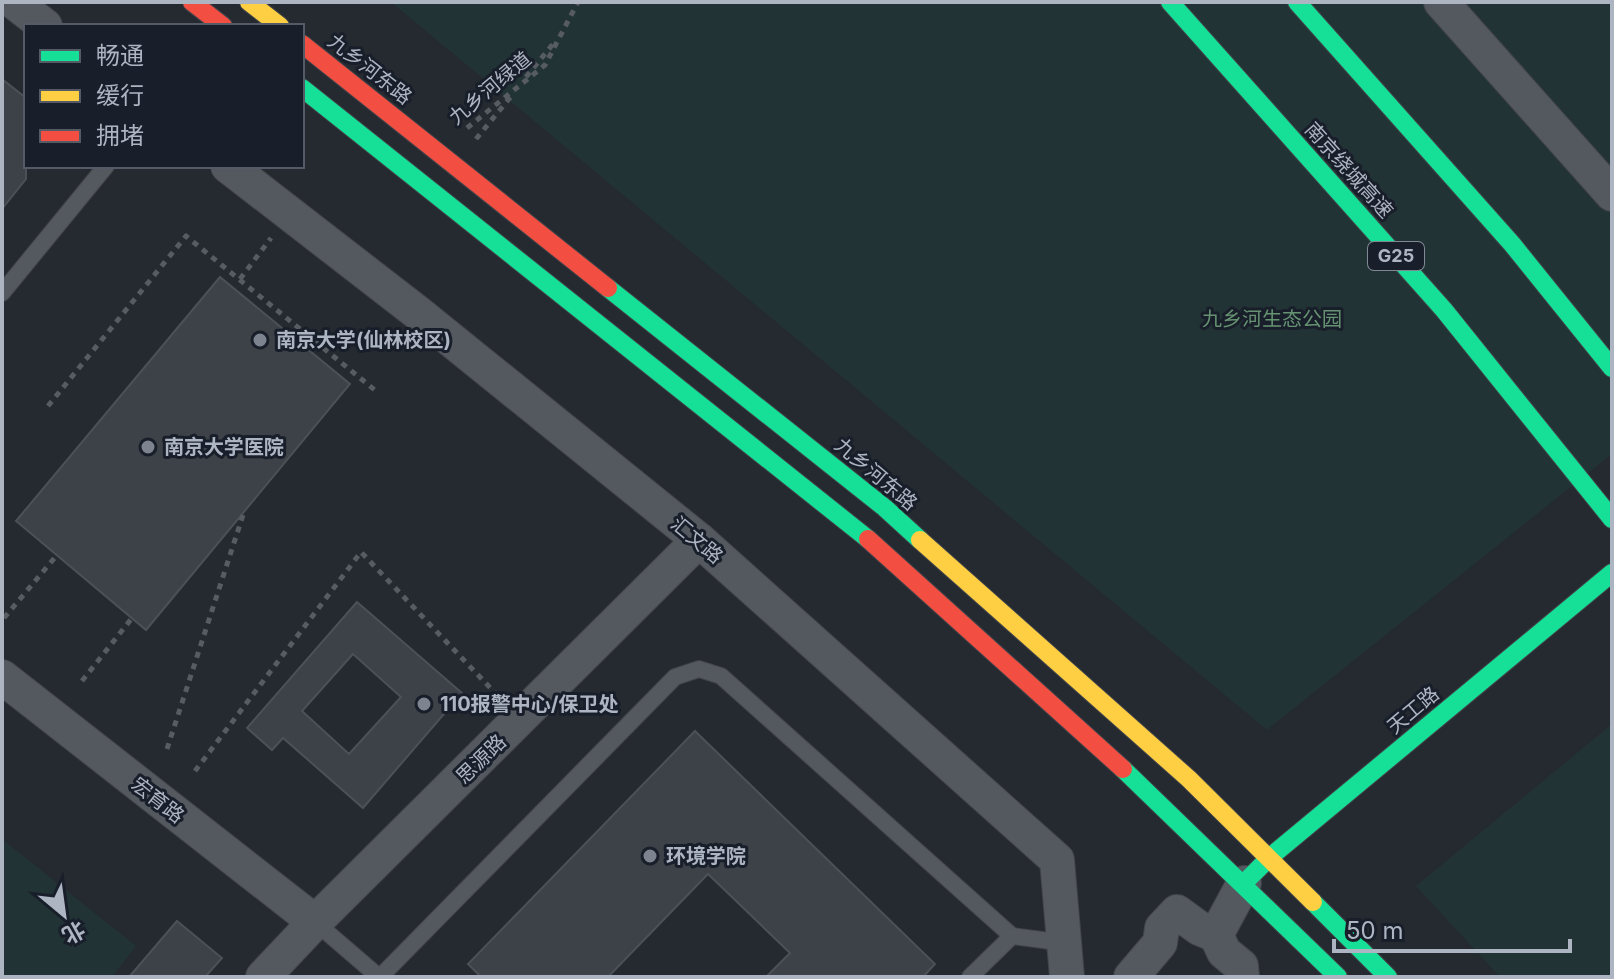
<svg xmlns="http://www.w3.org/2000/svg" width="1614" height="979" font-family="Inter,'Noto Sans SC',sans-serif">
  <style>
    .green { fill: #223336 }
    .building { fill: #3d4148; stroke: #4c5158; stroke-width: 2; fill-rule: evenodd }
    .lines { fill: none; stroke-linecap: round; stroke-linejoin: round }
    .lane-casing { stroke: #414449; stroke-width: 18 }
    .street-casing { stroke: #414449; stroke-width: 36 }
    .fast-casing { stroke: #414449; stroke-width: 20 }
    .slow-casing { stroke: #414449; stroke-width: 20 }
    .jam-casing { stroke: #414449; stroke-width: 20 }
    .path { stroke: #575c63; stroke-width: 5; stroke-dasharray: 6 6; stroke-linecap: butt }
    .lane { stroke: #54585f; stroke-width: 16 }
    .street { stroke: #54585f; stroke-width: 34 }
    .fast { stroke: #16e098; stroke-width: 18 }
    .slow { stroke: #ffcf43; stroke-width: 18 }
    .jam { stroke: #f24e42; stroke-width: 18 }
    .poi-dot { fill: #7d8490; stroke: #191f2a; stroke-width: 3 }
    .labels { text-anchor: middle; stroke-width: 6; stroke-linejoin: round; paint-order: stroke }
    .shield { fill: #191f2a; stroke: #818895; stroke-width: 2 }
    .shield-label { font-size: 18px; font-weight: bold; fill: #adb5c3 }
    .street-label { font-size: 20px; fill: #adb5c3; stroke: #191f2a }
    .park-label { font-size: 20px; fill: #659271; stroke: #191f2a }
    .poi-label { font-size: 20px; font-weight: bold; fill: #adb5c3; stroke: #191f2a; text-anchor: start }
  </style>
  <rect width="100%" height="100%" fill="#252930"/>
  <!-- green -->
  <g class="green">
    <polygon points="391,2 1612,2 1612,454 1267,730"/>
    <polygon points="1612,724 1612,977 1500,977 1416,886"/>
    <polygon points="2,839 136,946 112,977 2,977"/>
  </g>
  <!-- building -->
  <g class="building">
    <polygon points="2,79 26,98 26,179 2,209"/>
    <polygon points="220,277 350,384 146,630 16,521"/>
    <path d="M357 602 462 693 363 808 283 738 272 750 247 728ZM353 654 401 697 349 754 302 711Z"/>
    <polygon points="695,731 935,964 923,977 766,977 790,953 708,874 608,977 481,977 468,964"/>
    <polygon points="177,921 222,958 205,977 129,977"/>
  </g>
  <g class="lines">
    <defs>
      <g id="lane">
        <polyline points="2,293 106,166"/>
        <polyline points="315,922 379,977"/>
        <polyline points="380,977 675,677 699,669 721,676 1012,936 1065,943"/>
        <polyline points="970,977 1012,936"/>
      </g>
      <g id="street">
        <polyline points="14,2 45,26"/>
        <polyline points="1441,2 1612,194"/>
        <polyline points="228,166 418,313 699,540 1057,860 1067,977"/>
        <polyline points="2,677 315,922"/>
        <polyline points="1216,935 1244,883"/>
        <polyline points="263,977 315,922 699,540"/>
        <polyline points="1131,977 1160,943 1162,928 1177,912 1199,928 1216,935 1224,952 1241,966 1242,977"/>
      </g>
      <g id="fast">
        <polyline points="1170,2 1444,310 1612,519"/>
        <polyline points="1297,2 1512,244 1612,368"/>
        <polyline points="302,88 868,539"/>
        <polyline points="608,288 885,508 920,540"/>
        <polyline points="1123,769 1338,977"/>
        <polyline points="1249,878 1270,857 1612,573"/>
        <polyline points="1313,902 1388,977"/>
      </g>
      <g id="slow">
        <polyline points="249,2 280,26"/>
        <polyline points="920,540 1189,779 1313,902"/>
      </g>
      <g id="jam">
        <polyline points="192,2 223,26"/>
        <polyline points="302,44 608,288"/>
        <polyline points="868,539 1123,769"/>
      </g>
    </defs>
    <!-- lane casing -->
    <use href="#lane" class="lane-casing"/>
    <!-- street casing -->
    <use href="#street" class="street-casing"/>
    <!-- fast casing -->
    <use href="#fast" class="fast-casing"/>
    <!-- slow casing -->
    <use href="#slow" class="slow-casing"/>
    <!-- jam casing -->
    <use href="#jam" class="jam-casing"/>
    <!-- path -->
    <g class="path">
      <polyline points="526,77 553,44"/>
      <polyline points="467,128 545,65 578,2"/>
      <polyline points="476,139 513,94"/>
      <polyline points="240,279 271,238"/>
      <polyline points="48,406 186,236 376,391"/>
      <polyline points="4,618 57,555"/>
      <polyline points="82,681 132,618"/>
      <polyline points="167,749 244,512"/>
      <polyline points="195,771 361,552 498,696"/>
    </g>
    <!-- lane -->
    <use href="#lane" class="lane"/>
    <!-- street -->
    <use href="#street" class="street"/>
    <!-- fast -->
    <use href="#fast" class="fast"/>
    <!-- slow -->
    <use href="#slow" class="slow"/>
    <!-- jam -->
    <use href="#jam" class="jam"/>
  </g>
  <!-- markers -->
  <g class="poi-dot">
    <circle cx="260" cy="340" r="8"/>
    <circle cx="148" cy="447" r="8"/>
    <circle cx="424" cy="704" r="8"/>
    <circle cx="650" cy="856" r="8"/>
  </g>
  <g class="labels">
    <!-- shield labels -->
    <rect class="shield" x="1368" y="242" width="56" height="28" rx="6"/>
    <g class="shield-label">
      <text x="1396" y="262">G25</text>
    </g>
    <!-- street labels -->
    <g class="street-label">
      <text transform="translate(370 69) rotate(38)" y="7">九乡河东路</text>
      <text transform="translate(490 88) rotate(-40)" y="7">九乡河绿道</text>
      <text transform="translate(1349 170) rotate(48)" y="7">南京绕城高速</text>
      <text transform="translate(876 474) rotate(40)" y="7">九乡河东路</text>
      <text transform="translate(697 540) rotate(40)" y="7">汇文路</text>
      <text transform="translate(1413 710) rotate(-40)" y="7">天工路</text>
      <text transform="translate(481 759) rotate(-44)" y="7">思源路</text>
      <text transform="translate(158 800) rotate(38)" y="7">宏育路</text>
    </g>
    <!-- park labels -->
    <g class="park-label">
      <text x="1272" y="326">九乡河生态公园</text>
    </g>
    <!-- poi labels -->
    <g class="poi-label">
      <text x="276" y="347">南京大学(仙林校区)</text>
      <text x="164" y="454">南京大学医院</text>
      <text x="440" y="711">110报警中心/保卫处</text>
      <text x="666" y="863">环境学院</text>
    </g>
  </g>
  <!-- border -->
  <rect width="1614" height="979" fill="none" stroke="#adb5c3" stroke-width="8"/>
  <!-- legend -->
  <rect x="24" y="24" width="280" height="144" fill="#191f2a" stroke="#545b67" stroke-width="2"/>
  <rect x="40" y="50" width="40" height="12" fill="#16e098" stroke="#545b67" stroke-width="2"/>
  <text x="96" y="64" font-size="24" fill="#adb5c3">畅通</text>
  <rect x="40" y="90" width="40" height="12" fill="#ffcf43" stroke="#545b67" stroke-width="2"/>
  <text x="96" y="104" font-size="24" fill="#adb5c3">缓行</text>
  <rect x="40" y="130" width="40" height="12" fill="#f24e42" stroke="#545b67" stroke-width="2"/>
  <text x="96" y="144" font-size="24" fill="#adb5c3">拥堵</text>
  <!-- north arrow -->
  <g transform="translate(64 915) rotate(151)" stroke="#191f2a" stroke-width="6" paint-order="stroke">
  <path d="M0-6L14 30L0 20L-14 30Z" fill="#adb5c3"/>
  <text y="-12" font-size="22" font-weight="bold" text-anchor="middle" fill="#adb5c3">北</text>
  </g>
  <!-- scale -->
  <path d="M1334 939v12h236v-12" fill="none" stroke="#adb5c3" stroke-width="4"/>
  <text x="1346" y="939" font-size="24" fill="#adb5c3" stroke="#191f2a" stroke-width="6" paint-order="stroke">50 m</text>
</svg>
